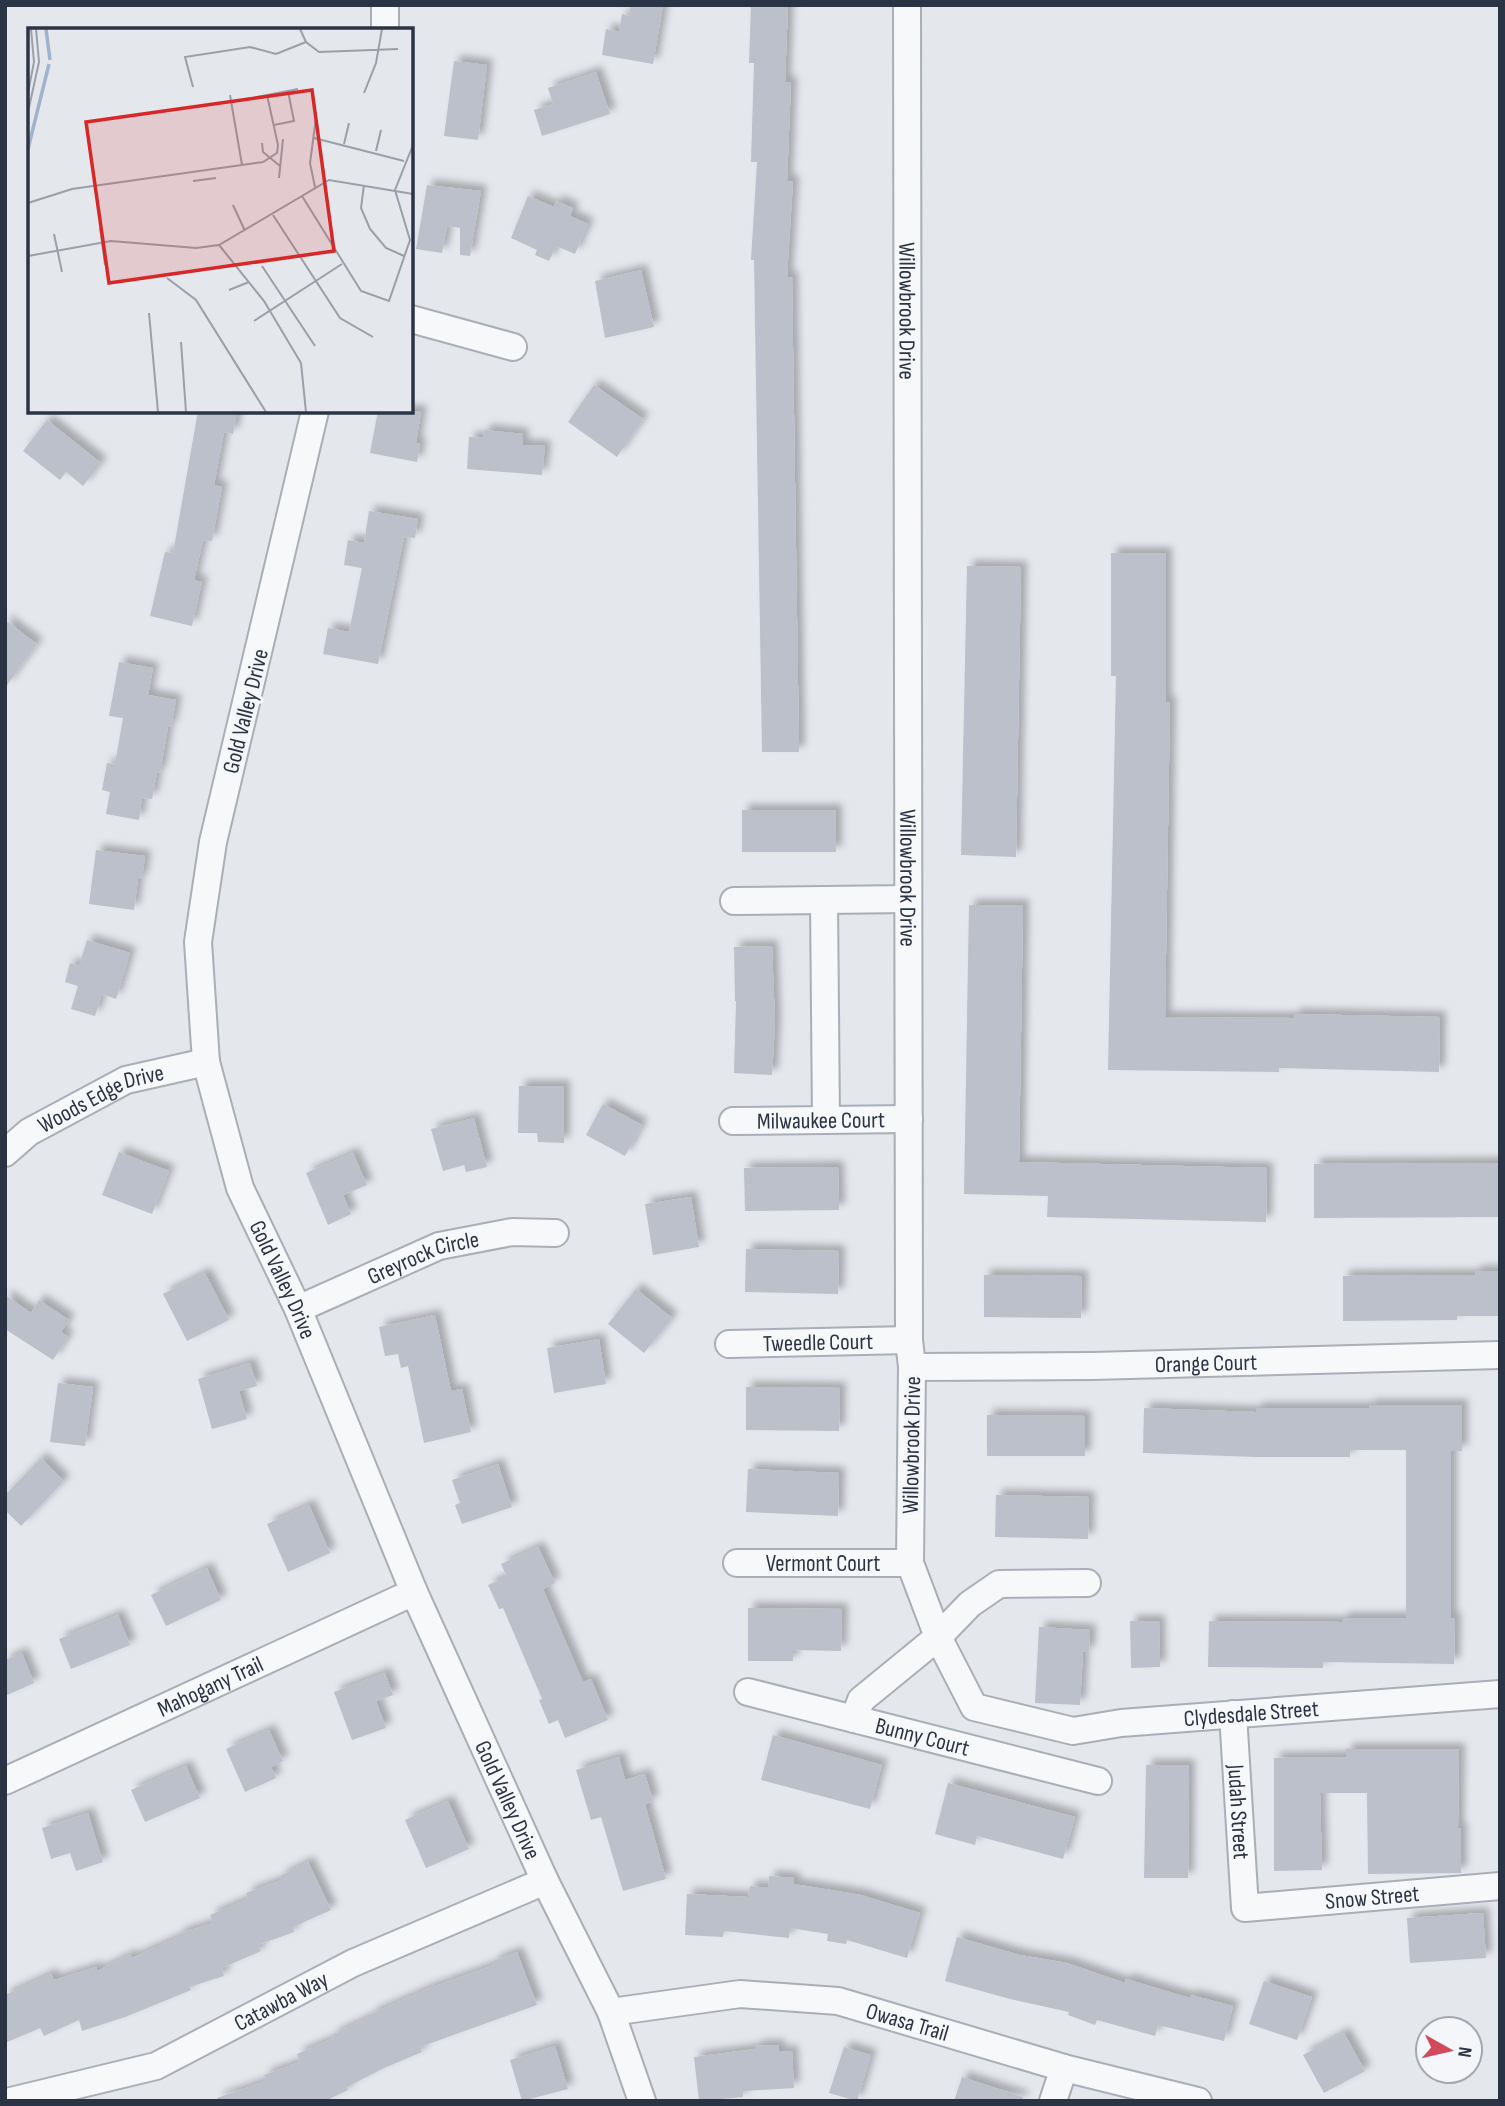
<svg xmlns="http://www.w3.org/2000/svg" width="1505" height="2106" font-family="'Sofia Sans Condensed',sans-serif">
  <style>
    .building { fill: #bbc0ca; filter: url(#shadow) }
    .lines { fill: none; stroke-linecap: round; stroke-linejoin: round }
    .minor-casing { stroke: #a9aeb7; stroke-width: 30 }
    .minor { stroke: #f7f8fa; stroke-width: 26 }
    .labels { text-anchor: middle; stroke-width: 6; stroke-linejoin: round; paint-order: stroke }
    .street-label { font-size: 23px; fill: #2b3445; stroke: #f4f6f9 }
    .inset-river { fill: none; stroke: #9fb4cc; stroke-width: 3.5 }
    .inset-road { fill: none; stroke: #9a9fa9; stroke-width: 2 }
    .view { fill: #d62828; fill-opacity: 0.15; stroke: #d62828; stroke-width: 3.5 }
    .inset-edge { fill: none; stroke: #2b3445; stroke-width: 3.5 }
  </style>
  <defs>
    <filter id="shadow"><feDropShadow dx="6" dy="-6" stdDeviation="3.5" flood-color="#0004"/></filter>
  </defs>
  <rect width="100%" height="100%" fill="#e4e7ec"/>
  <!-- building -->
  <g class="building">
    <polygon points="631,5 663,5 653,64 602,55 606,29 619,32 622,14 629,16"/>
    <polygon points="751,5 788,5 785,82 791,82 787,181 793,181 787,277 792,277 799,752 762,752 754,260 751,260 757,162 751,162 754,63 749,63"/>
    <polygon points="454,61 487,65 478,140 444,136"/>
    <polygon points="596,72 610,114 542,136 534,110 553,104 548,88"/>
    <polygon points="427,185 481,191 470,256 460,255 460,228 447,226 442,253 416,249"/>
    <polygon points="528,196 554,207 556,201 573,208 570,216 588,224 575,254 556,246 549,261 535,255 537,250 511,238"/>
    <polygon points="641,270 654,327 605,338 595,281"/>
    <polygon points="594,385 643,419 617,457 568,422"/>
    <polygon points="198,411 237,411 233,434 224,432 214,485 222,487 212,541 203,540 194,580 202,582 192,626 150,616 165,552 173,553"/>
    <polygon points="378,411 421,411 416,443 420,444 417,462 370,453"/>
    <polygon points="47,420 101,463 83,486 66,472 60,480 23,451"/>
    <polygon points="484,430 523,434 522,445 545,446 542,475 467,469 469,437 483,438"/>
    <polygon points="369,511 418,519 415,538 404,537 378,664 323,654 328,628 349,632 362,568 344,565 348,540 364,543"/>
    <polygon points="1111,553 1166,553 1166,702 1170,702 1165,1017 1294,1018 1294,1014 1440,1017 1439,1072 1279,1068 1279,1072 1108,1070 1116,676 1111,676"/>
    <polygon points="967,566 1021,567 1016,857 961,855"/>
    <polygon points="5,620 37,644 5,688"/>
    <polygon points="119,662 153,668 148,695 176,700 171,727 168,727 160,773 157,772 152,799 142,798 139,820 106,814 110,792 102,790 107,763 115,764 123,718 109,716"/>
    <rect x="742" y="810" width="94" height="42"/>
    <polygon points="96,850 145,856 142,879 138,879 134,910 89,904"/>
    <polygon points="969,905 1023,905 1019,1162 1267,1168 1266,1222 1047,1217 1048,1196 964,1194"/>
    <polygon points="87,940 130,953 116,999 102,994 95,1016 71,1009 78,986 65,982 70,963 79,966"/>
    <polygon points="772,946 775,1023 772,1075 734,1073 736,1001 735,1001 734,947"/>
    <polygon points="519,1086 564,1086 564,1143 538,1142 537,1133 518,1133"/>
    <polygon points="603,1104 642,1125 625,1156 586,1135"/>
    <polygon points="474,1118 487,1167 466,1172 464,1165 443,1171 431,1129"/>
    <polygon points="119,1152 169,1171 152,1214 102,1195"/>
    <polygon points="353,1153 367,1185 343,1195 351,1214 328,1225 306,1173"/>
    <polygon points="1500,1163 1500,1217 1314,1218 1314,1164"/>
    <polygon points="838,1167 839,1210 745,1211 744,1168"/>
    <polygon points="691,1197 699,1247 653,1255 645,1204"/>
    <polygon points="746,1249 839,1251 838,1294 745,1292"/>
    <polygon points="1475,1271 1500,1271 1500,1316 1457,1316 1457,1320 1343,1321 1343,1276 1475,1275"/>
    <polygon points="205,1273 229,1320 187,1341 163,1294"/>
    <polygon points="984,1275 1082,1276 1081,1318 984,1317"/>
    <polygon points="636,1289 672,1318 644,1353 608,1324"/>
    <polygon points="5,1295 31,1313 39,1300 69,1320 61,1332 68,1337 53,1360 5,1329"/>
    <polygon points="435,1315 451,1391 462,1389 471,1432 424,1443 408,1366 401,1368 398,1354 385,1356 379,1327"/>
    <polygon points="599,1339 606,1384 554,1393 547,1348"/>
    <polygon points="250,1363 257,1386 239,1391 247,1419 212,1429 198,1379"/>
    <polygon points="58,1383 93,1387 85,1446 50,1442"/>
    <polygon points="746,1387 840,1388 839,1431 746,1430"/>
    <polygon points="1369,1405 1462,1405 1462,1451 1451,1451 1451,1618 1455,1618 1454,1664 1323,1662 1323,1668 1208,1667 1209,1621 1342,1622 1342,1618 1406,1618 1406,1450 1350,1450 1350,1457 1256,1457 1143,1453 1144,1408 1256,1412 1256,1408 1369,1408"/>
    <polygon points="987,1415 1085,1416 1085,1456 987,1456"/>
    <polygon points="41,1458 64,1481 21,1526 5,1510 5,1495"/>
    <polygon points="498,1464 512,1507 462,1524 455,1505 460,1503 452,1480"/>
    <polygon points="748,1469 839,1473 838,1516 746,1512"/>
    <polygon points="996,1495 1089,1497 1088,1539 995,1537"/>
    <polygon points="309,1505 330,1553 288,1572 267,1524"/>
    <polygon points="538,1547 555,1583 543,1589 583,1682 591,1679 608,1720 565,1738 558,1720 549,1724 539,1700 542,1699 503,1608 499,1609 488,1585 507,1577 501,1564"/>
    <polygon points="207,1568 221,1600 166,1626 151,1595"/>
    <polygon points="748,1608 842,1609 841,1651 793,1650 793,1661 748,1661"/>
    <polygon points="118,1615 130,1645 71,1669 59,1639"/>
    <polygon points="1130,1621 1159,1621 1160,1667 1131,1668"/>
    <polygon points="1039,1627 1090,1630 1089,1652 1083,1652 1080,1705 1035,1703"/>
    <polygon points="22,1653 34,1683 5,1696 5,1660"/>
    <polygon points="385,1673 393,1695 376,1701 386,1728 352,1740 334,1692"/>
    <polygon points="269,1730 283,1761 271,1767 276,1778 245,1792 226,1749"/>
    <polygon points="773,1735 882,1765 870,1809 761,1780"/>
    <polygon points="1346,1749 1459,1749 1458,1828 1461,1828 1461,1873 1368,1874 1367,1793 1320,1793 1322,1870 1274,1871 1274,1758 1346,1757"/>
    <polygon points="619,1757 625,1780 645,1774 653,1801 645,1804 666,1879 623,1891 601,1817 591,1820 576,1770"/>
    <polygon points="1146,1765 1189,1765 1188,1878 1144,1878"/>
    <polygon points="186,1766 200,1798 145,1822 131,1790"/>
    <polygon points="948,1783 1075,1817 1063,1859 977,1836 975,1845 935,1834"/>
    <polygon points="448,1801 469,1849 426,1868 405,1820"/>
    <polygon points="88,1813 103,1862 76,1871 70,1853 51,1859 42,1828"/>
    <polygon points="308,1862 331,1910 293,1927 294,1932 258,1945 261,1951 222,1968 224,1976 189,1987 191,1990 125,2017 82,2031 79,2020 44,2036 40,2028 5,2043 5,1995 51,1974 54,1980 96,1967 97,1971 130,1955 132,1958 179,1937 178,1934 213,1923 210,1915 248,1899 246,1893 282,1880 280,1876"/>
    <polygon points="769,1876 794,1878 794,1884 861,1895 920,1913 907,1958 847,1940 846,1944 827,1941 828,1934 790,1928 789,1938 724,1931 723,1937 685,1935 687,1894 748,1897 750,1886 768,1888"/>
    <polygon points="1483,1913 1486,1958 1410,1963 1407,1918"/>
    <polygon points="957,1937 1020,1955 1067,1963 1125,1983 1126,1979 1190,1998 1191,1995 1233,2006 1224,2041 1158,2025 1155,2036 1097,2020 1095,2025 1068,2015 1069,2012 1010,1999 945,1981"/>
    <polygon points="517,1952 537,2005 420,2047 422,2052 384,2068 347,2087 348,2090 325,2101 217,2101 217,2098 266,2081 264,2075 300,2062 297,2054 334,2038 332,2035 372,2016 371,2014 430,1988 494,1965 493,1961"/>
    <polygon points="1264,1981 1312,1997 1297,2040 1249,2024"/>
    <polygon points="1344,2033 1365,2071 1324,2093 1303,2055"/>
    <polygon points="779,2045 779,2052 792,2051 794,2088 743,2091 743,2097 699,2101 694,2057 755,2049 755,2046"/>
    <polygon points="555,2046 568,2089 522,2101 510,2060"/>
    <polygon points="844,2047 871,2055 857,2101 829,2093"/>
    <polygon points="962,2077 1023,2097 1022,2101 954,2101"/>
  </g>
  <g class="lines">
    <defs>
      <g id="minor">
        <polyline points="385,5 385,30"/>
        <path id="s1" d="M907 5 909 1340 912 1367 910 1563 938 1637 974 1707 1073 1731 1121 1723 1500 1694"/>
        <polyline points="411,319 513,347"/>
        <path id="s2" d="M315 411 213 842 198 942 206 1062 240 1188 298 1309 414 1592 545 1881 611 2012 642 2101"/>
        <polyline points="824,900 826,1120"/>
        <polyline points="734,901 908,899"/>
        <path id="s3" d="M733 1121 909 1119"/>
        <path id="s4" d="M5 1153 29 1132 126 1080 206 1062"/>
        <path id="s5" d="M298 1309 439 1246 512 1232 555 1233"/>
        <path id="s6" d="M729 1344 909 1340"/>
        <path id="s7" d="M912 1367 1092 1366 1500 1355"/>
        <path id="s8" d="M737 1563H910"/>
        <path id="s9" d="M748 1692 1098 1781"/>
        <path id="s10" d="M1233 1714 1245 1908 1500 1886"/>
        <polyline points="854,1719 861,1700 938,1637 970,1604 999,1584 1087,1583"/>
        <path id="s11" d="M5 1781 414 1592"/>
        <path id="s12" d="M611 2012 740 1994 838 2001 1064 2068 1198 2101"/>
        <path id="s13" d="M11 2101 156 2066 353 1963 545 1881"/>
        <polyline points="1053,2101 1064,2068"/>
      </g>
    </defs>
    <!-- minor casing -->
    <use href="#minor" class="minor-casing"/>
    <!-- minor -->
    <use href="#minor" class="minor"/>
  </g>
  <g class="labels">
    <!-- street labels -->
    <g class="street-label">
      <text dy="8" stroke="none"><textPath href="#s1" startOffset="306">Willowbrook Drive</textPath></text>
      <text transform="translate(245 711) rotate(-76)" y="8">Gold Valley Drive</text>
      <text dy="8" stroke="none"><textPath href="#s1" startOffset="873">Willowbrook Drive</textPath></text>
      <text dy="8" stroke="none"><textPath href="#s4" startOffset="112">Woods Edge Drive</textPath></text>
      <text dy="8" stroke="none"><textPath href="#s3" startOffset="88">Milwaukee Court</textPath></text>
      <text dy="8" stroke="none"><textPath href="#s5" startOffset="136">Greyrock Circle</textPath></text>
      <text dy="8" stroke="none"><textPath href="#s2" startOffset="896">Gold Valley Drive</textPath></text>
      <text dy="8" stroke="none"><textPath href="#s6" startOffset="89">Tweedle Court</textPath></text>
      <text dy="8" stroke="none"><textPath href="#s7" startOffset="294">Orange Court</textPath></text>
      <text transform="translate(911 1445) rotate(-89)" y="8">Willowbrook Drive</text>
      <text dy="8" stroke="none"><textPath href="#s8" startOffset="86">Vermont Court</textPath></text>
      <text dy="8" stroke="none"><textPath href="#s11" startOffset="226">Mahogany Trail</textPath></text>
      <text dy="8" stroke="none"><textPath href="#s1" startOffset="1997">Clydesdale Street</textPath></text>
      <text dy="8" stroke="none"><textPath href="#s9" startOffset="180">Bunny Court</textPath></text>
      <text dy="8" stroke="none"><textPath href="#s2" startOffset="1463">Gold Valley Drive</textPath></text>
      <text dy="8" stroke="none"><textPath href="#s10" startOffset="98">Judah Street</textPath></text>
      <text dy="8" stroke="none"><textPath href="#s10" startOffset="322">Snow Street</textPath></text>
      <text dy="8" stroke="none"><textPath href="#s13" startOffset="290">Catawba Way</textPath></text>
      <text dy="8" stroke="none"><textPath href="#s12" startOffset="301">Owasa Trail</textPath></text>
    </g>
  </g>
  <!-- overview -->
  <g transform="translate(28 28)">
    <rect width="385" height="385" fill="#e4e7ec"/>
    <path class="inset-river" d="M18 1 22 32M0 121 21 36"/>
    <path class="inset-road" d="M272 1 278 14 291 24 370 21M165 59 157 29 222 19 248 26 278 14M0 65 6 34 3 1M336 65 348 35 354 1M202 67 214 137M203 74 270 61M0 84 11 34 8 1M246 97 266 93 260 63M286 110 376 133M234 115 235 124 252 138M316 116 321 95M348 123 353 102M251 150 255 111M165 153 188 150M336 157 333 180 342 201 358 220 376 228M287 159 282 135 288 90M274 168 333 263 361 273 382 212 367 162 385 117M0 175 44 161 235 134 249 125 250 117 239 67M205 177 217 203M245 187 312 290 345 309M72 199 77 237M26 206 34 244M191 217 236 273 273 335 278 384M0 228 83 213 168 220 191 217 301 152 385 166M234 238 287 318M139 250 168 272 238 384M201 262 221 254M121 285 130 384M226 293 314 236M153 314 158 384"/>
    <path class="view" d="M284 62 306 223 81 255 58 94Z"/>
    <rect width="385" height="385" class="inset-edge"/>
  </g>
  <!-- border -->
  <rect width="1505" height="2106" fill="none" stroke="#2b3445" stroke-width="14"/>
  <!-- north arrow -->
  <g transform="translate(1449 2050) rotate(98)"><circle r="33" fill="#f4f6f9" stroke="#a4a8b1" stroke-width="2"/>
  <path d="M0-5L12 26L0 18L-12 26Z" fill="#d1495b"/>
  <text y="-10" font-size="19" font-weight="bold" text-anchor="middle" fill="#2b3445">N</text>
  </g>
</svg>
